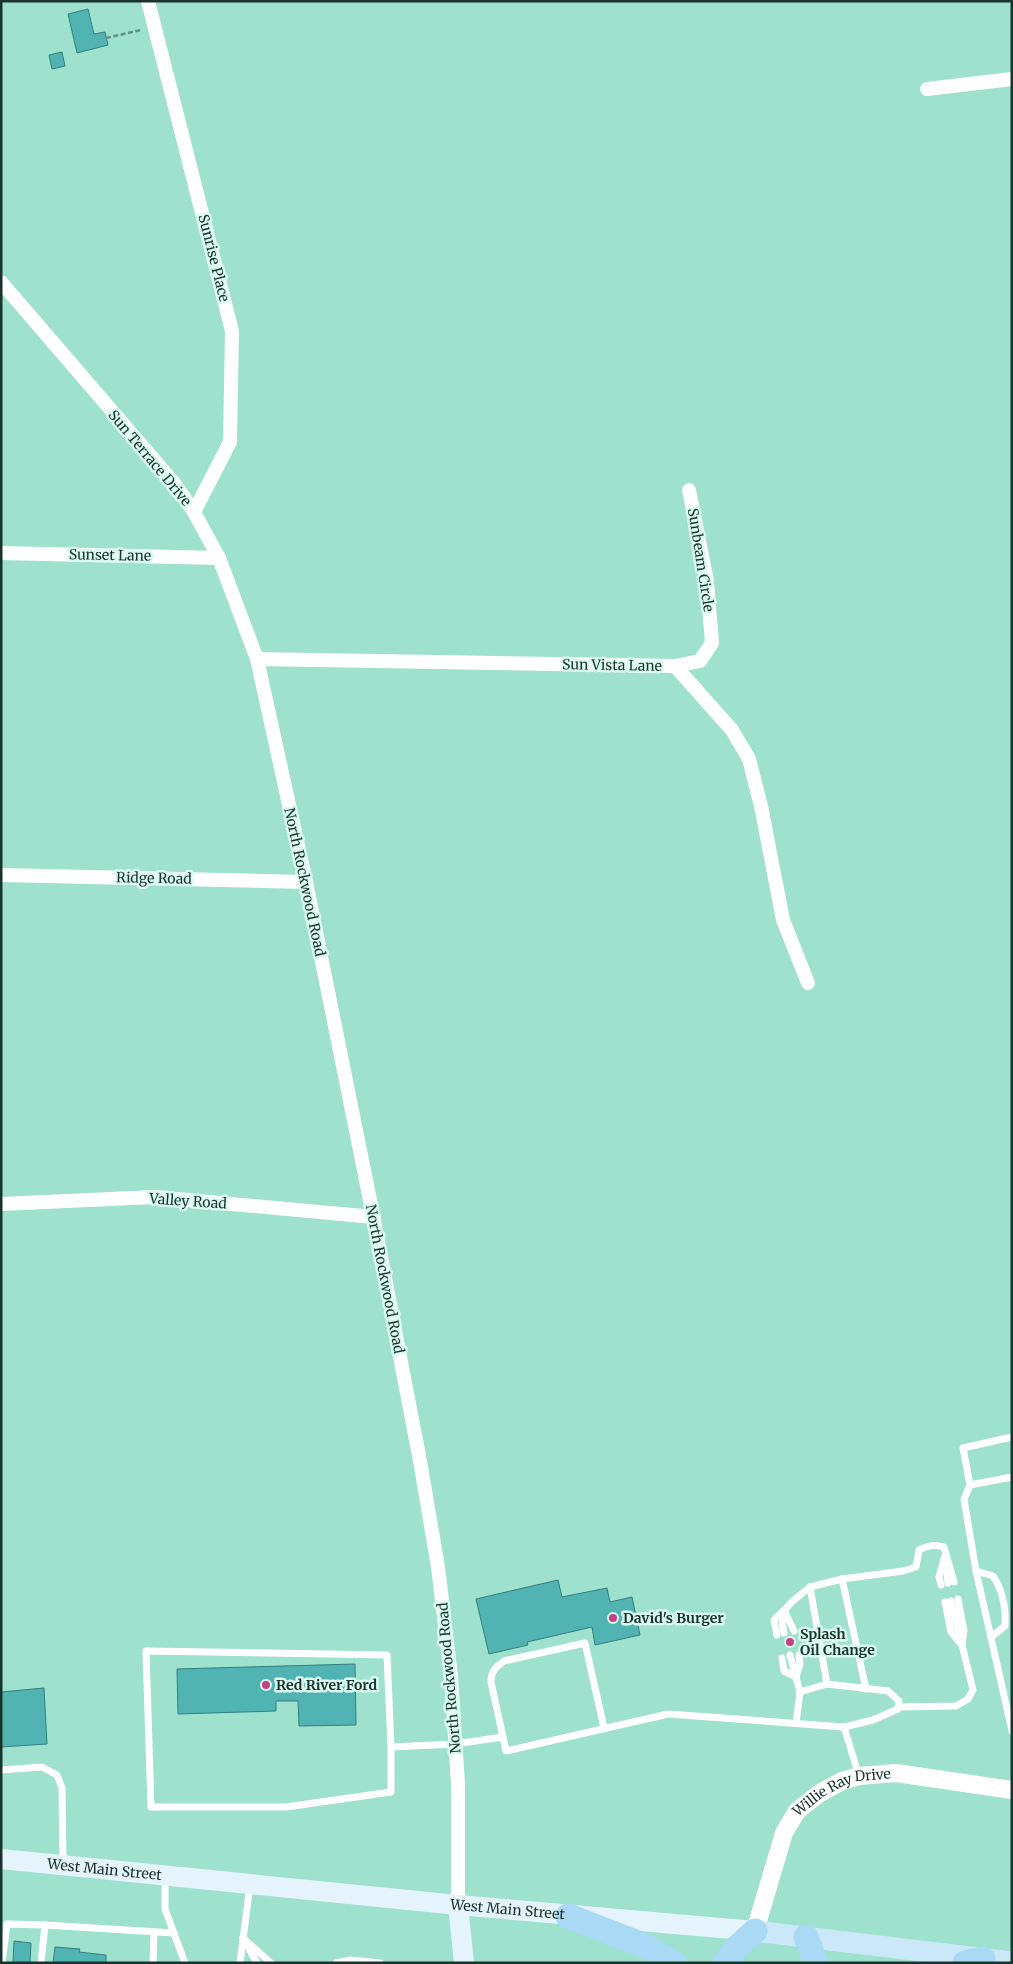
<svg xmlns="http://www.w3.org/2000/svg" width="1013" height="1964" font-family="Merriweather,serif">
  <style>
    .building { fill: #51b4b2; stroke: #337f7e }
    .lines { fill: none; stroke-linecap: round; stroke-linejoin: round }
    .path { stroke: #619284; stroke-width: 2.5; stroke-dasharray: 5 2.5; stroke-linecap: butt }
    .service { stroke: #fff; stroke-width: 7 }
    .minor { stroke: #fff; stroke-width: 14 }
    .tertiary { stroke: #fff; stroke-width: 18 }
    .secondary { stroke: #e5f4fc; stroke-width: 20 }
    .primary { stroke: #cbe8f8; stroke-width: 21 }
    .motorway { stroke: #a9d9f4; stroke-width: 25 }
    .poi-dot { fill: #c53f82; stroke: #dafaef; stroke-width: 2 }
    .labels { text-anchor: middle; stroke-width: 5; stroke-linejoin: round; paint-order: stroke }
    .street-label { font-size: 14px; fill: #18342c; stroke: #dafaef }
    .poi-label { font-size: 14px; font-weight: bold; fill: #18342c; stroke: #dafaef; text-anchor: start }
  </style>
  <rect width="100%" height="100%" fill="#9ee1cd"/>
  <!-- building -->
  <g class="building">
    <polygon points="88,9 94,34 105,32 108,45 77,53 68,14"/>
    <polygon points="62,52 65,66 52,69 49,55"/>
    <polygon points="558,1580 562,1597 607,1588 610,1602 632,1597 640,1635 595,1645 592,1627 527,1642 528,1645 489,1654 476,1599"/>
    <polygon points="355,1664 356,1725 299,1726 298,1701 276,1701 276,1711 178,1714 177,1669"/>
    <polygon points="44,1688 47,1744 1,1747 1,1692"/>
    <polygon points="14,1941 31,1943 30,1963 13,1963"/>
    <polygon points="55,1947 80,1949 79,1952 106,1955 106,1963 53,1963"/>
  </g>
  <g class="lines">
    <!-- path -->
    <polyline class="path" points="106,38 141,30"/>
    <!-- service -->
    <g class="service">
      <polyline points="1012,1477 970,1485 964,1499 976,1571 1012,1731"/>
      <polyline points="970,1485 963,1448 1012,1437"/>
      <polyline points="946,1564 948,1583"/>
      <path d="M976 1571 993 1576C1003 1591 1006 1608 1005 1626L991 1637"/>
      <polyline points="842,1579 866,1689"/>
      <polyline points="941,1585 939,1577 945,1556"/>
      <polyline points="951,1601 961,1642"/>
      <polyline points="945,1602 951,1632 962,1645"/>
      <path d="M784 1633C777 1607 793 1602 810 1587"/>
      <polyline points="777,1635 774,1620 784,1610 794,1631"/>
      <polyline points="790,1655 800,1692"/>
      <polyline points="782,1658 784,1671 796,1677 800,1664 799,1655"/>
      <path d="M827 1684 810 1587 842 1579 903 1571 916 1567 919 1550C927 1546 934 1544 944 1547L954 1582"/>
      <polyline points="898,1707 956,1706 968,1699 973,1690 962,1645 964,1631 958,1599"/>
      <polyline points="796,1723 800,1692 827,1684 888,1691 899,1701 898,1709 873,1720 844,1727"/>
      <path d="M503 1737 491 1682C491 1671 496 1667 504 1661L585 1643 604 1728"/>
      <polyline points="391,1747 391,1792 286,1807 151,1807 146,1651 387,1655 391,1747 455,1744 503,1737 506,1751 668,1714 844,1727 859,1776"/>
      <polyline points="1,1770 42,1767 57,1775 62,1788 63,1863"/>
      <polyline points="165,1878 165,1909 185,1963"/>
      <polyline points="2,1963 7,1924 45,1925 174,1933"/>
      <polyline points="41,1963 45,1925"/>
      <polyline points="153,1963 154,1932"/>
      <polyline points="240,1963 250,1885"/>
      <polyline points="257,1963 243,1938 271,1963"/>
      <polyline points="336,1963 351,1960 380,1963"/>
    </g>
    <!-- minor -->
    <g class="minor">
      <polyline points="148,1 232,331 230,442 194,512"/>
      <polyline points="927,89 1012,79"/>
      <polyline points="1,282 174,483 194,512 219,558 257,659 306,882 371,1205 420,1461 438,1567 451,1676 458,1784 458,1905"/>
      <polyline points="1,553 219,558"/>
      <polyline points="257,659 675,666 732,730 749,759 761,806 783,920 808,983"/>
      <polyline points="675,666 700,661 712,643 707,581 689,490"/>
      <polyline points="1,875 306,882"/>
      <polyline points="1,1204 155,1197 374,1217"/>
    </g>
    <!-- tertiary -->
    <path class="tertiary" id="s1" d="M755 1931 784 1833 797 1811 820 1793 842 1781 859 1776 896 1773 1012 1790"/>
    <!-- secondary -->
    <g class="secondary">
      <path id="s2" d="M1 1859 458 1905 755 1931"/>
      <polyline points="458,1905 464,1963"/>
    </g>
    <!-- primary -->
    <polyline class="primary" points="755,1931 1012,1962"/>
    <!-- motorway -->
    <g class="motorway">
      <polyline points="568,1916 643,1945 674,1963"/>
      <polyline points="806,1937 816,1963"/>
      <polyline points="725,1963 734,1950 755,1931"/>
      <polyline points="965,1963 983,1959"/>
    </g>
  </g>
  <!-- markers -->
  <g class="poi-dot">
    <circle cx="613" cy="1618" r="5"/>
    <circle cx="790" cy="1642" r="5"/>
    <circle cx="266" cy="1685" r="5"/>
  </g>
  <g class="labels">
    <!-- street labels -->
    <g class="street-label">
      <text transform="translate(214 258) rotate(76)" y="5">Sunrise Place</text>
      <text transform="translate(150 458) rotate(50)" y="5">Sun Terrace Drive</text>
      <text transform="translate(110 555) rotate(1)" y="5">Sunset Lane</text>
      <text transform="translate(701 560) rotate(81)" y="5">Sunbeam Circle</text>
      <text transform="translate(612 665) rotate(1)" y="5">Sun Vista Lane</text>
      <text transform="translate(154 878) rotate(1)" y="5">Ridge Road</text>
      <text transform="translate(305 882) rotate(78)" y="5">North Rockwood Road</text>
      <text transform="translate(188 1201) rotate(4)" y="5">Valley Road</text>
      <text transform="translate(385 1279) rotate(79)" y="5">North Rockwood Road</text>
      <text transform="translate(449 1678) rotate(-95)" y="5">North Rockwood Road</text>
      <text dy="5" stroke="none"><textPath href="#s1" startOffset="178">Willie Ray Drive</textPath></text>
      <text dy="5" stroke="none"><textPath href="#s2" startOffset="104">West Main Street</textPath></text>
      <text dy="5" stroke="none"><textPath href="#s2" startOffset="509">West Main Street</textPath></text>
    </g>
    <!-- poi labels -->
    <g class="poi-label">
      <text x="623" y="1623">David's Burger</text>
      <text x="800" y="1639">Splash<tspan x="800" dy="16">Oil Change</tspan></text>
      <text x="276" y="1690">Red River Ford</text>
    </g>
  </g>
  <!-- border -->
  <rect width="1013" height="1964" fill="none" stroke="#18342c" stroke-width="5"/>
</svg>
